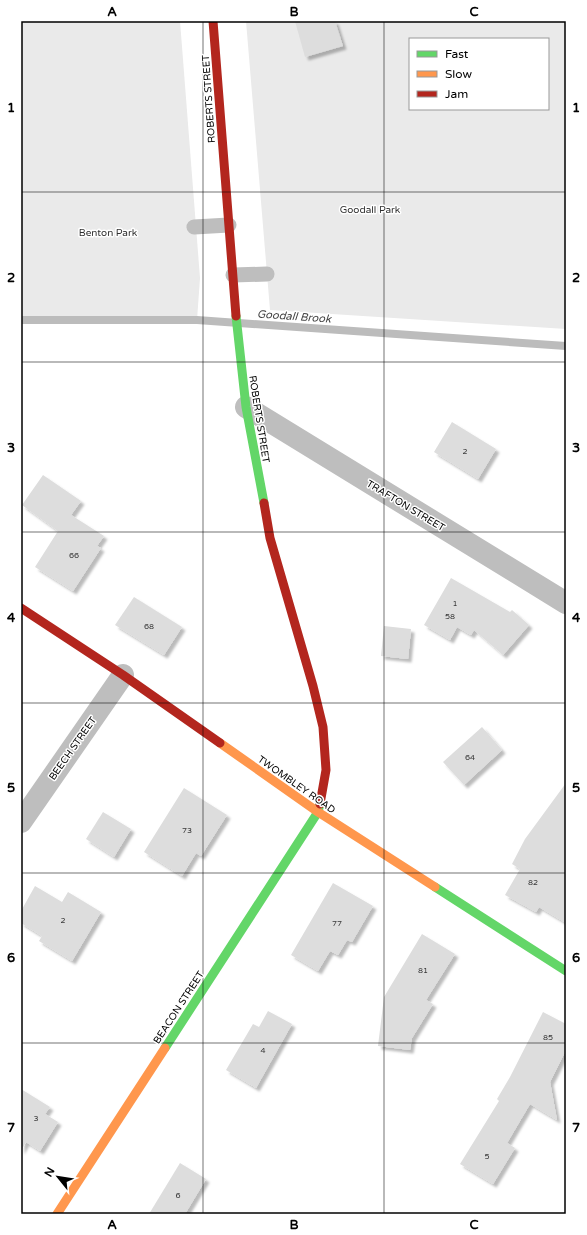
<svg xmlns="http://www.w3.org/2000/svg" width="587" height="1235" font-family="'Varela Round',sans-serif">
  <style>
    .green { fill: #eaeaea; fill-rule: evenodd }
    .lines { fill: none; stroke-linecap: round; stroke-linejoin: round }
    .stream { stroke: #bcbcbc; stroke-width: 8 }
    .building { fill: #ddd; filter: url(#shadow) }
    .lane { stroke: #bebebe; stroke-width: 15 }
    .street { stroke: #bebebe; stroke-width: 22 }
    .fast { stroke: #63d668; stroke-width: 9 }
    .slow { stroke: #ff974d; stroke-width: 9 }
    .jam { stroke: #b3261e; stroke-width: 9 }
    .grid { fill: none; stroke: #000; stroke-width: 1; stroke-opacity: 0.55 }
    .labels { text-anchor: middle; stroke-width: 3; stroke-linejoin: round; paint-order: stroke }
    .number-label { font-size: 8px; fill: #373737 }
    .street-label { font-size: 10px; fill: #000; stroke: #fff }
    .park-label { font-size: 10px; fill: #303030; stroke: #fff }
    .water-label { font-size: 11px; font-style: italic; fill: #414141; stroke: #fff }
    .neatline { fill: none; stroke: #000; stroke-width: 1.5 }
    .grid-label { font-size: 13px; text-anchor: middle; font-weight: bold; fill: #000 }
  </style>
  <defs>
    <filter id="shadow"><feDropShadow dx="3.5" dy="3.5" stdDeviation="1" flood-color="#0004"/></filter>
  </defs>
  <rect width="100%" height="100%" fill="#fff"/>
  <!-- green -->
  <g class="green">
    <polygon points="21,21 180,21 200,278 197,320 21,321"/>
    <path d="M246 21H566V329L270 310ZM410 39H548V109H410Z"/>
  </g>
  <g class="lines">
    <!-- stream -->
    <polyline class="stream" points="21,320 197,320 566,346"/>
  </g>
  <!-- building -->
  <g class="building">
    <polygon points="295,21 335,21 343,46 305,57"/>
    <polygon points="452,422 496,449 478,479 434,452"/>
    <polygon points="43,475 81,501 71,515 104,536 97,546 101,548 73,591 35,567 58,531 22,505"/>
    <polygon points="451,578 510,612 512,610 529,625 503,655 474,630 471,635 457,627 450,640 424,625"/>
    <polygon points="134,597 182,627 164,655 115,625"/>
    <polygon points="384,626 411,629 408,659 381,656"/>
    <polygon points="482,727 502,750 464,785 443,762"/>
    <polygon points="566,783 566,923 539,907 536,912 505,895 520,869 512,864 525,839"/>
    <polygon points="184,788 227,815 201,856 196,853 182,876 144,852"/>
    <polygon points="103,812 131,829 114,857 86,839"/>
    <polygon points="333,883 373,906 352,942 347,940 338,955 330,951 318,971 291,955"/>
    <polygon points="35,886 62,902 68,892 101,912 72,961 39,941 42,936 21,923 21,911"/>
    <polygon points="422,934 455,954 426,1000 433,1004 412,1038 410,1050 378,1046 384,997"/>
    <polygon points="268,1011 292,1024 256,1088 226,1070 253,1024 259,1027"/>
    <polygon points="543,1012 566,1024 566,1050 550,1082 557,1120 530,1104 507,1143 515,1148 493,1184 460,1164 499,1101 497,1099 510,1077"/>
    <polygon points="21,1089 50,1107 45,1114 58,1122 40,1151 26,1142 21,1151"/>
    <polygon points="180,1163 206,1179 185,1214 149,1214"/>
  </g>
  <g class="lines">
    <!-- lane -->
    <g class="lane">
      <polyline points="194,227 229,225"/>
      <polyline points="233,275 267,274"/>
    </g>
    <!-- street -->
    <g class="street">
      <polyline points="246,407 566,603"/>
      <polyline points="21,822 123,675"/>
    </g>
    <!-- fast -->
    <g class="fast">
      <polyline points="236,316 246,407 264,503"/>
      <polyline points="435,887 566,971"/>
      <polyline points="165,1048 318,812 320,804"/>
    </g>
    <!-- slow -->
    <g class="slow">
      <polyline points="220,743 318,812 435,887"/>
      <polyline points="57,1214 165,1048"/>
    </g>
    <!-- jam -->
    <g class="jam">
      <polyline points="213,21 236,316"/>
      <polyline points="264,503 270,538 313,686 323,727 326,770 320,804"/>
      <polyline points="21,608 123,675 220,743"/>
    </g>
  </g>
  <!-- grid -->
  <path class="grid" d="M203 21V1214M384 21V1214M21 192H566M21 362H566M21 532H566M21 703H566M21 873H566M21 1043H566"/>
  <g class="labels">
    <!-- number labels -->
    <g class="number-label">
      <text x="465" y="454">2</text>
      <text x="74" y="558">66</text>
      <text x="455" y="606">1</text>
      <text x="450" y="619">58</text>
      <text x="149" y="629">68</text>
      <text x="470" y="760">64</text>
      <text x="187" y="833">73</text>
      <text x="533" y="885">82</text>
      <text x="63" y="923">2</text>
      <text x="337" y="926">77</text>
      <text x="423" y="973">81</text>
      <text x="548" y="1040">85</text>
      <text x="263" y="1053">4</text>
      <text x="36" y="1121">3</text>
      <text x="487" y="1159">5</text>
      <text x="178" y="1198">6</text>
    </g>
    <!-- street labels -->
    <g class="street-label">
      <text transform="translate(208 99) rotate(-94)" y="4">ROBERTS STREET</text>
      <text transform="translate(260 419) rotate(81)" y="4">ROBERTS STREET</text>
      <text transform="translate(406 505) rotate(31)" y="4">TRAFTON STREET</text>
      <text transform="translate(72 748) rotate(-55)" y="4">BEECH STREET</text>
      <text transform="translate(297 784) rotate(35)" y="4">TWOMBLEY ROAD</text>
      <text transform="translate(178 1007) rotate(-57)" y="4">BEACON STREET</text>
    </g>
    <!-- park labels -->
    <g class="park-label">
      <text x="370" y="213">Goodall Park</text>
      <text x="108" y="236">Benton Park</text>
    </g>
    <!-- water labels -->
    <g class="water-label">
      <text transform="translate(294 316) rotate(4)" y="4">Goodall Brook</text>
    </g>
  </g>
  <!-- border -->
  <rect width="587" height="1235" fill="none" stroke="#ffffff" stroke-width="44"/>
  <!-- legend -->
  <rect x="409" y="38" width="140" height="72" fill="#ffffff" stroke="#999999"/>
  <rect x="417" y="51" width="20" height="6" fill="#63d668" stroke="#999999"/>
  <text x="445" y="58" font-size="12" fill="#000000">Fast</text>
  <rect x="417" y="71" width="20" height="6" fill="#ff974d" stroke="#999999"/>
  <text x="445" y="78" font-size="12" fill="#000000">Slow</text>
  <rect x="417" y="91" width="20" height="6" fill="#b3261e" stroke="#999999"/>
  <text x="445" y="98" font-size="12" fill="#000000">Jam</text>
  <!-- north arrow -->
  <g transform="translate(58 1177) rotate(300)" stroke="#ffffff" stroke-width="3" paint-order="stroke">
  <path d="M0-3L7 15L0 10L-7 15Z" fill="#000000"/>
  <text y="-6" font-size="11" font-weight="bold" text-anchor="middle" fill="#000000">N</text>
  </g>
  <rect x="22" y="22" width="543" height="1191" class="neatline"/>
  <g class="grid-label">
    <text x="112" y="16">A</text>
    <text x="294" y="16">B</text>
    <text x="474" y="16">C</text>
    <text x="11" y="112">1</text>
    <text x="576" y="112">1</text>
    <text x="11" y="282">2</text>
    <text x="576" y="282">2</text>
    <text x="11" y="452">3</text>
    <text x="576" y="452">3</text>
    <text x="11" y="622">4</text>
    <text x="576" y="622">4</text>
    <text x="11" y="792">5</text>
    <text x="576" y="792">5</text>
    <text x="11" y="962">6</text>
    <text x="576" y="962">6</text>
    <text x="11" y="1132">7</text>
    <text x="576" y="1132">7</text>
    <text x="112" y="1229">A</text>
    <text x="294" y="1229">B</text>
    <text x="474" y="1229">C</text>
  </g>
</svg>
